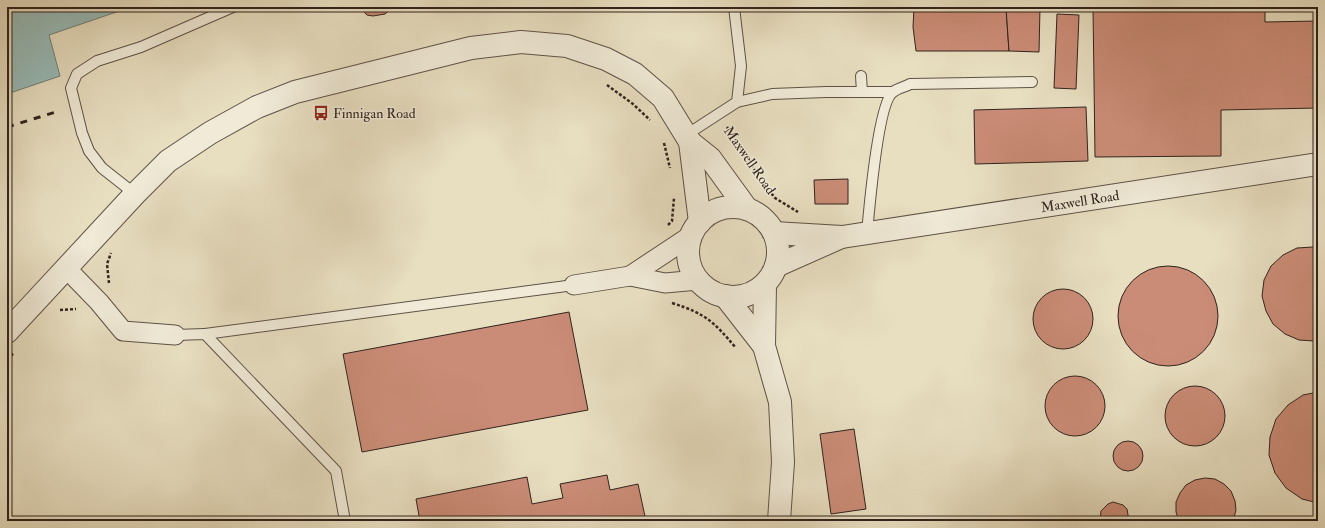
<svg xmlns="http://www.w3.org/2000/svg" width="1325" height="528" font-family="'IM FELL Double Pica',serif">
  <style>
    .water { fill: #98bcb9; stroke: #6e7f7b }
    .building { fill: #cb8c77; stroke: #30231e }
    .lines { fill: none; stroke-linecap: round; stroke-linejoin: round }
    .service-casing { stroke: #5e5247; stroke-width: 12 }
    .minor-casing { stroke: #5e5247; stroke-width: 21 }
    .tertiary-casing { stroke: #5e5247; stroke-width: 24 }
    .path { stroke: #30231e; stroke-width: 2.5; stroke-dasharray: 3 2; stroke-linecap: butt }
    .service { stroke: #f0ead7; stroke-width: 10 }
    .minor { stroke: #f0ead7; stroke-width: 19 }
    .tertiary { stroke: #f0ead7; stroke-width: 22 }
    .rail { stroke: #30231e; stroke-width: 3; stroke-dasharray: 7 7; stroke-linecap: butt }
    .labels { text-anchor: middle; stroke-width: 3; stroke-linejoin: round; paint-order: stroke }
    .poi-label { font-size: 14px; fill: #30231e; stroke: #f0ead7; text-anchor: start }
    .street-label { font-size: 14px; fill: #30231e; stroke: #f0ead7 }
  </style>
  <rect width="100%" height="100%" fill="#e8dfc1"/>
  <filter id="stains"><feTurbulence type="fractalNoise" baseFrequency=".005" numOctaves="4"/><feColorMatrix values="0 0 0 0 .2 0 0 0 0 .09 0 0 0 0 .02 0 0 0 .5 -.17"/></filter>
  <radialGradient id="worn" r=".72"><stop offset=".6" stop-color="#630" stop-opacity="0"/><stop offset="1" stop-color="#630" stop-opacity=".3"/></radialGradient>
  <!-- water -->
  <polygon class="water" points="7,7 131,7 49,35 60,76 7,94"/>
  <!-- building -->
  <g class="building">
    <polygon points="359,7 393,7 385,14 373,16 367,15"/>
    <polygon points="914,7 981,7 982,9 1006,8 1009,51 916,51 913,27"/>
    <polygon points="1014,7 1040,7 1039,52 1009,51 1006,8"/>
    <polygon points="1093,7 1265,7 1265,22 1318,21 1318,108 1221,110 1221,156 1095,157"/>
    <polygon points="1057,14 1079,15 1076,89 1054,88"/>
    <polygon points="1086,107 1088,161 975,164 974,110"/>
    <polygon points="848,179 848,204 815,204 814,180"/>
    <polygon points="1313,247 1318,248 1318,340 1314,341 1299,340 1285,334 1273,324 1266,311 1262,296 1264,280 1271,266 1283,255 1297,248"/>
    <circle cx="1168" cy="316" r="50"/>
    <circle cx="1063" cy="319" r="30"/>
    <polygon points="569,312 588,410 362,452 343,354"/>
    <circle cx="1075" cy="406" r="30"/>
    <circle cx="1195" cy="416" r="30"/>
    <polygon points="1318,392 1318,503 1302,499 1286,488 1275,473 1269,455 1270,437 1276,419 1288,405 1303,395"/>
    <polygon points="854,429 866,509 831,514 820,434"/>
    <circle cx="1128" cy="456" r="15"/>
    <polygon points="607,475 610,490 638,484 646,521 420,521 416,499 527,477 532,504 563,498 560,484"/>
    <polygon points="1205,478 1215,479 1224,484 1231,491 1235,501 1236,510 1233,521 1179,521 1176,512 1176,502 1180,493 1186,485 1195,480"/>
    <polygon points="1113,502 1123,505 1127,509 1129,521 1100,521 1101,511 1108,504"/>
  </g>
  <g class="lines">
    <defs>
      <g id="service">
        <polyline points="861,76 862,92"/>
        <polyline points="737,102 772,94 826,92 892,92"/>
        <polyline points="686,135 737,102 741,66 734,7"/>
        <polyline points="135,194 102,168 89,151 82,133 71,88 77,74 97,61 141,47 233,7"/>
        <path d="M867 233C869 211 878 103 893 92 898 88 905 87 910 84L1032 82"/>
        <polyline points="205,334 574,285"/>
        <polyline points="175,335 205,334 336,471 345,521"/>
      </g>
      <g id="minor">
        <polyline points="66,268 99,302 123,331 175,335"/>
        <polyline points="630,276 692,235"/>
        <polyline points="574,285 630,276 665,283 698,280"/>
      </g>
      <g id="tertiary">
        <polyline points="690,142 710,158 747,209"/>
        <circle cx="733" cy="252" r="45"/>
        <polyline points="774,233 842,237 1318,164"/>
        <polyline points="776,266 839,238"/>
        <polyline points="765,284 764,346 780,402 783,462 779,521"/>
        <polyline points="725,296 764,346"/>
        <polyline points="7,332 135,194 168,161 210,133 257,107 295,92 471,48 521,42 567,46 606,59 635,74 663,98 690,142 700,222"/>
      </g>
    </defs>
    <!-- service casing -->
    <use href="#service" class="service-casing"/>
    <!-- minor casing -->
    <use href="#minor" class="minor-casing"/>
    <!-- tertiary casing -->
    <use href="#tertiary" class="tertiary-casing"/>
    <!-- path -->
    <g class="path">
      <polyline points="607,85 633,104 650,120"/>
      <polyline points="727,127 761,180 775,198 798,212"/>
      <polyline points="664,143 670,168"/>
      <polyline points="668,225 672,221 674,198"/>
      <polyline points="109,283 107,264 111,253"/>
      <path d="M672 303C706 314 713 321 736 348"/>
      <polyline points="60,310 76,309"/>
      <polyline points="7,359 14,353"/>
    </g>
    <!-- service -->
    <use href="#service" class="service"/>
    <!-- minor -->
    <use href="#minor" class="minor"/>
    <!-- tertiary -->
    <use href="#tertiary" class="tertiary"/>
    <!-- rail -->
    <polyline class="rail" points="7,127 59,111"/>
  </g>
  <!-- icons -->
  <defs>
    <symbol id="bus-bare" viewBox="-9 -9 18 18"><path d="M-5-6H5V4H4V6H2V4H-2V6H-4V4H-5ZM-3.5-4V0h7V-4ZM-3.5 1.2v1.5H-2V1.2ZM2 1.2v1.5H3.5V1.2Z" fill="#8f2418" stroke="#f0ead7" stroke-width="2.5" paint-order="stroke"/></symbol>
  </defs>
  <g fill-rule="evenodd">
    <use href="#bus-bare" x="310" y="102" width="22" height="22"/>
  </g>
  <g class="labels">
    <!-- poi labels -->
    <g class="poi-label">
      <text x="333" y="118">Finnigan Road</text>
    </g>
    <!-- street labels -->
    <g class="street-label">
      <text transform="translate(750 160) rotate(55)" y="5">Maxwell Road</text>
      <text transform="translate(1080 201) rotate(-9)" y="5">Maxwell Road</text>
    </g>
  </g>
  <!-- margin -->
  <rect width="1325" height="528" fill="none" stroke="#e8dfc1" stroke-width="24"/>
  <rect x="8" y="8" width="1309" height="512" fill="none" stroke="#30231e" stroke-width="2"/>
  <rect x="12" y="12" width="1301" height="504" fill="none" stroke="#30231e"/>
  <rect width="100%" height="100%" filter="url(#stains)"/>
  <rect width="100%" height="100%" fill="url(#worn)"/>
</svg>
